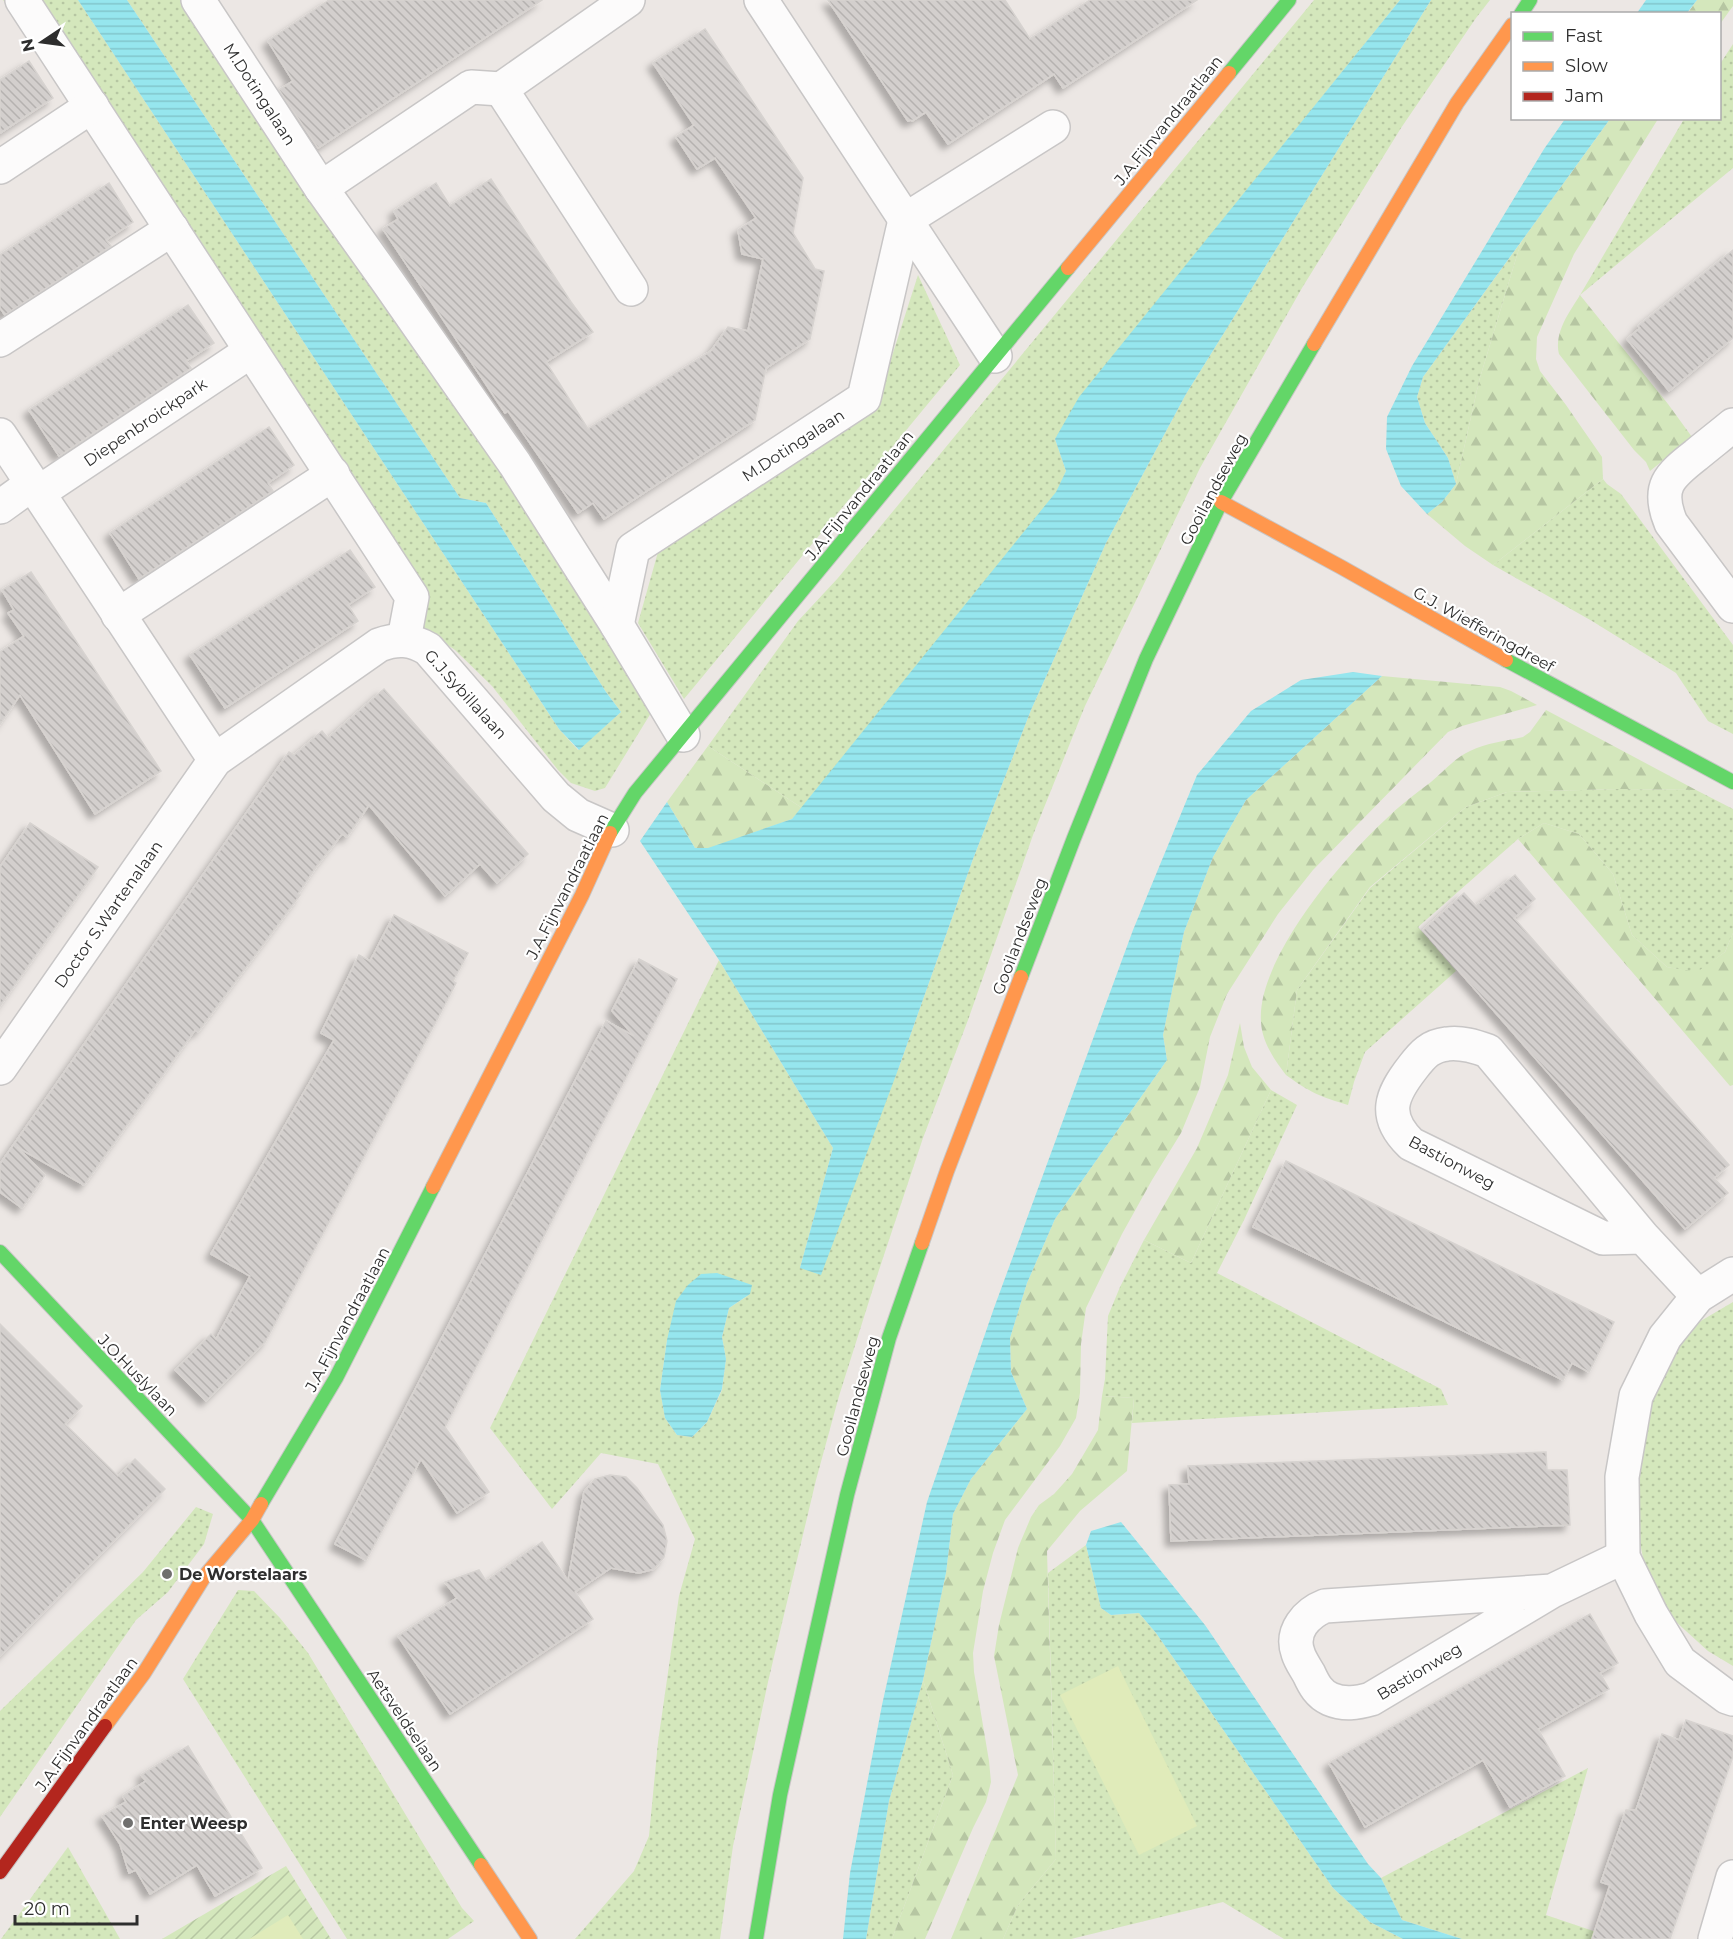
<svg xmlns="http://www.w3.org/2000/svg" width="1733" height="1939" font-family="Montserrat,sans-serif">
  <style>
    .grass { fill: url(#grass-dots); fill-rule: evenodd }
    .forest { fill: url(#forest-firs) }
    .garden { fill: url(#garden-furrows) }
    .pitch { fill: #e0ebba }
    .water { fill: url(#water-rules) }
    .building { fill: url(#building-back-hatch); stroke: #d7d3d0; stroke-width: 1.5; filter: url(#shadow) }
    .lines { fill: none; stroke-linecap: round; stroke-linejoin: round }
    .street-casing { stroke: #c8c6c6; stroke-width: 36 }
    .fast-casing { stroke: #c8c6c6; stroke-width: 16 }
    .slow-casing { stroke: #c8c6c6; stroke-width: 16 }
    .jam-casing { stroke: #c8c6c6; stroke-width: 16 }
    .street { stroke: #fcfbfb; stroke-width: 33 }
    .fast { stroke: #63d668; stroke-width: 14 }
    .slow { stroke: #ff974d; stroke-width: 14 }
    .jam { stroke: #b3261e; stroke-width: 14 }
    .poi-dot { fill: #706f6e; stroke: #fff; stroke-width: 2 }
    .labels { text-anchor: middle; stroke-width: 4.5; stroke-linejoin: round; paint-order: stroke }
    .street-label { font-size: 16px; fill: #2e2e2e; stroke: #fff }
    .poi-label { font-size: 16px; font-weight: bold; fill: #2e2e2e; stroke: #fff; text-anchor: start }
  </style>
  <defs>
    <pattern id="grass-dots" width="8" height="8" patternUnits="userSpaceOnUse" patternTransform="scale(1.5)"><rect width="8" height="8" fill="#d4e7bc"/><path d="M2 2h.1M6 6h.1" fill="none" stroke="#b6c6a2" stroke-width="1.8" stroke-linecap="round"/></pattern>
    <pattern id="forest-firs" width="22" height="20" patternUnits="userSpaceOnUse" patternTransform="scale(1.5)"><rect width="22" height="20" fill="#d4e7bc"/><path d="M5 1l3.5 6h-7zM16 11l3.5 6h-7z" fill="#b6c6a2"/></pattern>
    <pattern id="garden-furrows" width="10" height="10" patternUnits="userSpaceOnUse" patternTransform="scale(1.5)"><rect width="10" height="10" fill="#d4e7bc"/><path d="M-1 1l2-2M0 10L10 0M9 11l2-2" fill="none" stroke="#b6c6a2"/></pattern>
    <pattern id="water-rules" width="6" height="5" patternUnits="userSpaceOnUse" patternTransform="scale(1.5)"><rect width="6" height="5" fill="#96e6ee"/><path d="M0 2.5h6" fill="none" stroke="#82c6cc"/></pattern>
    <pattern id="building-back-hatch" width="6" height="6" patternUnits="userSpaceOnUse" patternTransform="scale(1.5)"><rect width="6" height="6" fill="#d3cfcd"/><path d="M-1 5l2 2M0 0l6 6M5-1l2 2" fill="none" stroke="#b5b2b0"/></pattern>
    <filter id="shadow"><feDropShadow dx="-5.5" dy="5.5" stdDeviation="3" flood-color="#0004"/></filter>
  </defs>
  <rect width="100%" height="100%" fill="#ece7e4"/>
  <!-- grass -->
  <g class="grass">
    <polygon points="3,0 78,0 559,729 578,750 621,712 606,692 486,503 460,498 127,0 186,0 478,426 654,708 605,788 595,791 571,783 558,770 492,686 455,650 423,628 404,605 313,472"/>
    <polygon points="1314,0 1400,0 1152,308 1055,439 1066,471 1057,492 802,808 708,746 798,621 838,578"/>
    <path d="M1431 0H1490L1476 18 1401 128 1302 288 1200 468 1085 706 1033 835 968 1020 923 1138 876 1279 839 1396 816 1480 768 1682 733 1846 720 1939H575L634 1871 649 1836 658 1742 679 1596 695 1539 658 1464 601 1453 552 1509 490 1428 719 960 833 1148 800 1268 899 1067 973 859 1031 710 1106 543 1186 394ZM749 1295 729 1308 722 1337 726 1359 722 1390 707 1422 692 1437 677 1435 665 1418 660 1390 667 1340Z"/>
    <polygon points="1733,44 1733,168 1580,295 1684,119 1720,118 1720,64"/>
    <polygon points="1521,242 1479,381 1456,484 1448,458 1425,423 1417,397 1423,377"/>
    <polygon points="918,275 960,365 684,699 638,623 658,552 874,412"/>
    <polygon points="1603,479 1607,484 1621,494 1733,645 1733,734 1708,721 1676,673 1592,621 1493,565"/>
    <path d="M1619 789 1696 790 1733 809V933L1725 952 1697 973 1667 967 1632 935 1613 874 1579 834 1544 823 1518 839 1418 927 1456 971 1365 1052 1354 1082 1348 1105C1321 1097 1309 1092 1286 1075L1297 990 1370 888 1466 807 1507 792Z"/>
    <polygon points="1271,1090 1297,1105 1244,1220 1217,1273 1441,1389 1448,1405 1132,1423 1134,1398 1102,1396 1105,1379 1108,1316 1120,1287 1144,1240 1191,1263"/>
    <polygon points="1733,1302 1733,1666 1708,1651 1675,1621 1663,1602 1646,1572 1637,1529 1636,1505 1642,1421 1679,1341 1699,1322"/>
    <polygon points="196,1507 213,1514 204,1544 168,1592 136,1620 0,1817 0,1711 143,1572"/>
    <polygon points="1086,1545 1101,1608 1111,1615 1139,1613 1156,1633 1333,1888 1370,1922 1403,1939 1284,1939 1223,1902 1071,1939 1003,1939 1018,1905 1056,1859 1048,1573"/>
    <polygon points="238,1590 254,1591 280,1618 308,1653 462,1908 474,1921 448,1939 347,1939 183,1679"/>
    <polygon points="923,1680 953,1775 892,1939 866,1939 889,1801"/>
    <polygon points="1588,1768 1546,1915 1617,1939 1462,1939 1402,1920 1381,1878"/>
    <polygon points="68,1847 120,1939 1,1939"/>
  </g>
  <!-- forest -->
  <g class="forest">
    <polygon points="1697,0 1733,0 1733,6 1720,24 1720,14 1687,14"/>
    <polygon points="1610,119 1658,119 1574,254 1537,337 1536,359 1540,371 1566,405 1602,457 1603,479 1493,565 1465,546 1427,514 1442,502 1456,484 1479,381 1521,242"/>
    <path d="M1580 295 1668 404 1692 437 1650 471 1646 462 1634 450 1559 354C1554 332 1569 313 1580 295Z"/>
    <polygon points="1382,676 1500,687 1511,691 1537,705 1462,726 1448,732 1313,870 1278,914 1227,994 1210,1037 1200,1087 1181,1133 1152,1180 1122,1234 1086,1308 1081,1344 1080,1393 1076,1418 1060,1446 1005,1520 993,1553 983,1591 973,1653 974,1672 989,1761 991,1782 986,1802 973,1828 925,1939 892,1939 953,1775 923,1680 946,1573 953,1514 971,1479 1027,1409 1011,1372 1010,1338 1027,1283 1055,1219 1167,1060 1163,1035 1184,932 1213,857 1246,800"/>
    <path d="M1546 710 1696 790 1619 789 1507 792 1466 807 1370 887 1297 990 1286 1075C1274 1059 1262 1042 1261 1022 1256 961 1341 860 1385 820 1399 806 1415 794 1431 782 1443 772 1456 757 1470 751 1486 743 1506 741 1523 737L1530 732Z"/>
    <polygon points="708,746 802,808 792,819 708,849 695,848 667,802"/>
    <polygon points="1544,823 1579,834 1613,874 1632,935 1667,967 1697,972 1725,952 1733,933 1733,1085 1730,1086 1518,839"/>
    <polygon points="1240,1023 1244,1047 1252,1067 1271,1090 1191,1263 1144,1240 1197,1148 1228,1075"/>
    <polygon points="1102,1396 1134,1398 1127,1471 1080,1511 1047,1551 1056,1859 1018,1905 1003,1939 951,1939 1018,1775 994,1656 999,1625 1018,1548 1031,1517 1039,1505 1054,1494 1072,1474 1098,1430"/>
  </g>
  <!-- garden -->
  <polygon class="garden" points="286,1866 331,1939 162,1939"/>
  <!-- pitch -->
  <g class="pitch">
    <polygon points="1118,1666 1197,1826 1139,1855 1060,1695"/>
    <polygon points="288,1915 303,1939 249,1939"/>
  </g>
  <!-- water -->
  <g class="water">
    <polygon points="78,0 127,0 460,498 486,503 606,692 621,712 579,750 559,729"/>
    <polygon points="1400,0 1431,0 1186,394 1106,543 1031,710 973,859 899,1067 821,1275 800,1268 833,1148 719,960 640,841 667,802 695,848 708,848 792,819 1056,492 1066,471 1055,439 1079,397"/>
    <polygon points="1646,0 1697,0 1687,13 1637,13"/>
    <polygon points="1565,119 1610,119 1423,377 1417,397 1425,423 1448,458 1456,484 1442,502 1427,514 1401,486 1386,449 1387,417 1412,366 1544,149"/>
    <polygon points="1353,672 1382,676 1246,800 1213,857 1184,932 1163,1035 1167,1060 1055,1219 1027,1283 1010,1338 1011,1372 1027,1409 971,1479 953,1514 946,1573 923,1680 889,1801 866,1939 843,1939 850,1873 882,1705 927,1502 994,1308 1133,930 1197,775 1251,711 1301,680"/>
    <polygon points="717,1273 752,1285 750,1294 729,1308 722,1337 726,1359 722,1389 707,1422 692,1437 677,1435 665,1418 660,1390 667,1340 676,1301 688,1285 701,1274"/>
    <polygon points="1121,1522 1205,1625 1368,1864 1381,1878 1402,1920 1462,1939 1403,1939 1370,1922 1333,1888 1156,1633 1139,1613 1111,1615 1101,1608 1086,1545 1091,1531"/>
  </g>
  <!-- building -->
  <g class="building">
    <polygon points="329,0 542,0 318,148 279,90 293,81 268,41"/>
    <polygon points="828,0 1005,0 1030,39 1090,0 1197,0 1063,88 1054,74 948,144 926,112 912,121 911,120 908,121"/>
    <polygon points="705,29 803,178 793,233 815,269 824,271 810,339 766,368 755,420 604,519 593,503 578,513 508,411 505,413 383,229 398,219 394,211 436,183 450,206 491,179 571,302 593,332 546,362 588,429 711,351 728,327 748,331 763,259 742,254 738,230 756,218 715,158 697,169 676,137 694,125 653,63"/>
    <polygon points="29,61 53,98 0,133 0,80"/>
    <polygon points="109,183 133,222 106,240 111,246 5,315 0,308 0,255"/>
    <polygon points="1733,250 1733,338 1669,391 1627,339 1640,328 1638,326"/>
    <polygon points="188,305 214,343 186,361 191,368 59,456 29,410"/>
    <polygon points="269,427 294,465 268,483 273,491 139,579 110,533"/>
    <polygon points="350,550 375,587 348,605 358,621 225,708 190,655"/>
    <polygon points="31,572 161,771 95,814 20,695 0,724 0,652 24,636 8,613 14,610 2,590"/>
    <polygon points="384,689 528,854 497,883 480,864 445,896 369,805 347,837 342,834 316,867 298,894 300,895 198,1032 195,1030 84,1185 17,1147 45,1175 22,1208 0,1192 0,1164 289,752 294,755 322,731 328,738"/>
    <polygon points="30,823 98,867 0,1006 0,867"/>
    <polygon points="1515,875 1535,899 1514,918 1729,1165 1714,1178 1728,1193 1685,1229 1423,930 1464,893 1476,906"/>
    <polygon points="394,915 468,953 453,981 456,983 440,1014 265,1342 206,1401 175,1370 211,1334 216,1339 250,1276 211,1254 334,1040 321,1033 359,955 370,961"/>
    <polygon points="639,959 677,979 445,1427 489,1492 457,1513 421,1459 366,1560 335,1544 606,1021 634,1036 612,1011"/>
    <polygon points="1286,1161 1614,1322 1589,1372 1572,1363 1563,1380 1253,1227"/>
    <polygon points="0,1324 82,1406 65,1424 118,1476 135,1459 165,1489 0,1656"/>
    <polygon points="1546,1452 1547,1470 1567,1470 1570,1525 1171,1541 1169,1485 1189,1484 1188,1466"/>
    <polygon points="610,1475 626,1477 637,1488 663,1525 667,1541 664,1557 654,1569 639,1573 611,1568 575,1592 593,1619 450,1714 398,1636 457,1598 445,1582 479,1570 486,1581 542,1542 568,1581 584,1492 595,1479"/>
    <polygon points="1590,1614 1618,1663 1600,1673 1609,1689 1538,1729 1565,1776 1510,1807 1483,1760 1365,1827 1329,1763"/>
    <polygon points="1686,1720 1733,1736 1733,1756 1670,1939 1592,1939 1610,1885 1601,1882 1626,1810 1636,1810 1662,1734 1679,1740"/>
    <polygon points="188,1746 262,1868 215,1896 197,1865 150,1894 136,1870 129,1873 120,1844 102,1816 126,1802 123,1796 146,1781 141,1775"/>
  </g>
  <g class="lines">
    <defs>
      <g id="street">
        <polyline points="22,0 412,597 404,639"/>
        <polyline points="198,0 321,188 388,282 515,464 617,625 683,735"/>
        <polyline points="628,0 501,89 631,289"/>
        <polyline points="761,0 995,356"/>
        <polyline points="0,167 92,106"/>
        <polyline points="321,188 471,87 501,89"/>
        <polyline points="0,340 172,229"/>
        <path d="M1733 425C1721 435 1708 445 1696 455 1669 476 1656 487 1671 523L1733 606"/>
        <polyline points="0,435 215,760"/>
        <polyline points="38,493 251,351"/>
        <polyline points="0,507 32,484"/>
        <polyline points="118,615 333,474"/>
        <polyline points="617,625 633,549 864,398 905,220 1053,127"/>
        <path d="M0 1068 215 760 379 645C398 638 411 639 428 649L556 797 578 815 612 830"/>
        <path d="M1643 1237 1603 1238 1411 1144C1382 1116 1391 1095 1413 1067 1423 1054 1430 1046 1447 1044 1461 1042 1474 1046 1488 1051L1643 1237 1698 1296"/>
        <polyline points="1733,1274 1698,1296 1665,1337 1636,1396 1622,1477 1623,1557 1651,1614 1680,1662 1727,1697 1733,1699"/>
        <path d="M1552 1591 1325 1606C1307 1613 1290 1631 1298 1653 1300 1660 1305 1667 1309 1674 1314 1685 1319 1694 1330 1699 1344 1705 1357 1703 1371 1699L1552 1591 1623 1557"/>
        <polyline points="1715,1939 1733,1877"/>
      </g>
      <g id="fast">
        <polyline points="1521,14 1530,0"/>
        <polyline points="1229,73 1289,0"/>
        <polyline points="1506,660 1733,782"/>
        <polyline points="610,833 635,793 1068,268"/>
        <polyline points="1021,977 1074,838 1146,659 1221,502 1314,344"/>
        <polyline points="0,1252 252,1520 481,1865"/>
        <polyline points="261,1504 336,1378 433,1187"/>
        <polyline points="756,1939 780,1795 847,1495 889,1338 922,1243"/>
      </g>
      <g id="slow">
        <polyline points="1068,268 1229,73"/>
        <polyline points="1314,344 1457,103 1512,25"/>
        <polyline points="1221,502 1341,567 1506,660"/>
        <polyline points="433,1187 582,895 610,833"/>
        <polyline points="922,1243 947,1171 1021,977"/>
        <polyline points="105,1726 144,1673 204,1577 252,1520 261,1504"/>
        <polyline points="481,1865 530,1939"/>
      </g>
      <polyline id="jam" points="0,1872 105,1726"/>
    </defs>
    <!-- street casing -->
    <use href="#street" class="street-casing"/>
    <!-- fast casing -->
    <use href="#fast" class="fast-casing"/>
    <!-- slow casing -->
    <use href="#slow" class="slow-casing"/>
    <!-- jam casing -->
    <use href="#jam" class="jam-casing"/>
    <!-- street -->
    <use href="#street" class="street"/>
    <!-- fast -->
    <use href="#fast" class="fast"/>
    <!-- slow -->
    <use href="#slow" class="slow"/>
    <!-- jam -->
    <use href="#jam" class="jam"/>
  </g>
  <!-- markers -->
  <g class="poi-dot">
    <circle cx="167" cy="1574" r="6"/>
    <circle cx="128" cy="1823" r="6"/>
  </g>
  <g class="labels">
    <!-- street labels -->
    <g class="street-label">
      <text transform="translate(260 94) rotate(57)" y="6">M.Dotingalaan</text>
      <text transform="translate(1168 120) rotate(-51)" y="6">J.A.Fijnvandraatlaan</text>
      <text transform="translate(145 422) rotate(-34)" y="6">Diepenbroickpark</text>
      <text transform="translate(793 445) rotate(-33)" y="6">M.Dotingalaan</text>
      <text transform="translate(1213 489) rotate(-62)" y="6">Gooilandseweg</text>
      <text transform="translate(859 495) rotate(-51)" y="6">J.A.Fijnvandraatlaan</text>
      <text transform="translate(1484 629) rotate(29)" y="6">G.J. Wiefferingdreef</text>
      <text transform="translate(466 694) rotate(48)" y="6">G.J.Sybillalaan</text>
      <text transform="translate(567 886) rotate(-63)" y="6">J.A.Fijnvandraatlaan</text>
      <text transform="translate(108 914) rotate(-55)" y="6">Doctor S.Wartenalaan</text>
      <text transform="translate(1019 936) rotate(-69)" y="6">Gooilandseweg</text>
      <text transform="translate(1452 1162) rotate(28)" y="6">Bastionweg</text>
      <text transform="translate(347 1319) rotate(-62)" y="6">J.A.Fijnvandraatlaan</text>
      <text transform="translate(138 1375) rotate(46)" y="6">J.O.Huslylaan</text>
      <text transform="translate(857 1396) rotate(-75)" y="6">Gooilandseweg</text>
      <text transform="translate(1419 1671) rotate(-31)" y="6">Bastionweg</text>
      <text transform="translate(405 1720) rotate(56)" y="6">Aetsveldselaan</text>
      <text transform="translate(86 1724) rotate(-54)" y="6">J.A.Fijnvandraatlaan</text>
    </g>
    <!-- poi labels -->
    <g class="poi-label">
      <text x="179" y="1580">De Worstelaars</text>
      <text x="140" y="1829">Enter Weesp</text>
    </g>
  </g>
  <!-- legend -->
  <rect x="1511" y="12" width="210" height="108" fill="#ffffff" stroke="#ababab" stroke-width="1.5"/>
  <rect x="1523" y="32" width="30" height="9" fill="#63d668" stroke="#ababab" stroke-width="1.5"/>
  <text x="1565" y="42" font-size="18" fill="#2e2e2e">Fast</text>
  <rect x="1523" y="62" width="30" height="9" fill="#ff974d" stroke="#ababab" stroke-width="1.5"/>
  <text x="1565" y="72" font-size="18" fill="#2e2e2e">Slow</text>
  <rect x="1523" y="92" width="30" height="9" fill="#b3261e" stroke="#ababab" stroke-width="1.5"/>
  <text x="1565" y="102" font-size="18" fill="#2e2e2e">Jam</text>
  <!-- north arrow -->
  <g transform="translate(42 42) rotate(257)" stroke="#ffffff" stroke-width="4.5" paint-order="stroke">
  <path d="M0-4.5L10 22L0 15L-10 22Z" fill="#2e2e2e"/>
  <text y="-9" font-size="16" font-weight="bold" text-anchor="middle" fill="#2e2e2e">N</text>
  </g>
  <!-- scale -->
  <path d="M15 1915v9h122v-9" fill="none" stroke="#2e2e2e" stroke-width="3"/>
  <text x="24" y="1915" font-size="18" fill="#2e2e2e" stroke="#ffffff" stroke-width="4.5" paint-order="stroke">20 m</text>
</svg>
